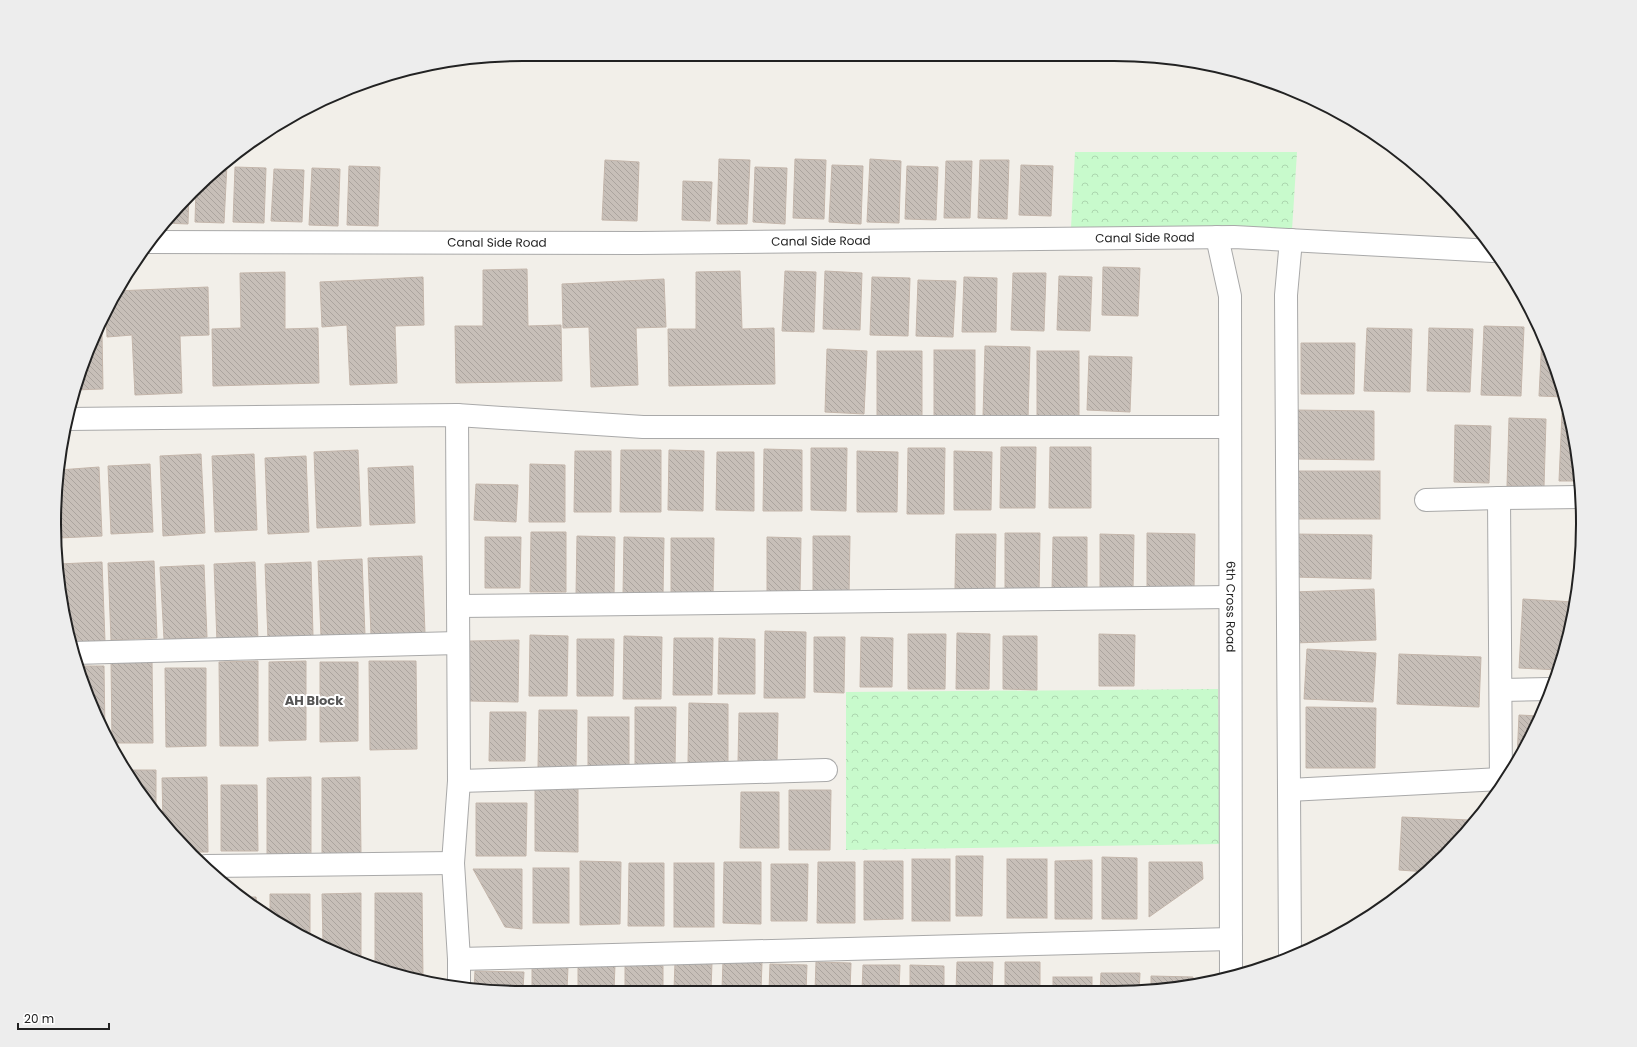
<svg xmlns="http://www.w3.org/2000/svg" width="1637" height="1047" font-family="Poppins,sans-serif">
  <style>
    .park { fill: url(#park-crowns) }
    .building { fill: url(#building-back-hatch); stroke: #c4b6ab }
    .lines { fill: none; stroke-linecap: round; stroke-linejoin: round }
    .minor-casing { stroke: #a9a9a9; stroke-width: 24 }
    .minor { stroke: #fff; stroke-width: 22 }
    .labels { text-anchor: middle; stroke-width: 4; stroke-linejoin: round; paint-order: stroke }
    .street-label { font-size: 12px; fill: #222; stroke: #fff }
    .neighbourhood-label { font-size: 13px; font-weight: bold; fill: #555; stroke: #fff }
    .rim { fill: none; stroke: #222; stroke-width: 2 }
  </style>
  <defs>
    <pattern id="park-crowns" width="20" height="18" patternUnits="userSpaceOnUse"><rect width="20" height="18" fill="#c8facc"/><path d="M2 6a3 3 0 1 1 6 0M12 15a3 3 0 1 1 6 0" fill="none" stroke="#acd6af"/></pattern>
    <pattern id="building-back-hatch" width="6" height="6" patternUnits="userSpaceOnUse"><rect width="6" height="6" fill="#c7bfb8"/><path d="M-1 5l2 2M0 0l6 6M5-1l2 2" fill="none" stroke="#aba49e"/></pattern>
  </defs>
  <rect width="100%" height="100%" fill="#f2efe9"/>
  <!-- park -->
  <g class="park">
    <polygon points="1075,152 1297,152 1292,230 1071,228"/>
    <polygon points="1218,689 1220,844 846,850 846,692"/>
  </g>
  <!-- building -->
  <g class="building">
    <polygon points="719,159 750,160 747,224 717,224"/>
    <polygon points="795,159 826,160 824,219 793,218"/>
    <polygon points="870,159 901,161 899,223 867,222"/>
    <polygon points="605,160 639,162 637,221 602,220"/>
    <polygon points="980,160 1009,160 1007,219 978,218"/>
    <polygon points="946,161 972,161 970,218 944,218"/>
    <polygon points="225,164 227,164 224,223 195,222 196,187"/>
    <polygon points="832,165 863,166 861,224 829,222"/>
    <polygon points="1021,165 1053,166 1051,216 1019,215"/>
    <polygon points="349,166 380,167 378,226 347,225"/>
    <polygon points="907,166 938,167 936,220 905,219"/>
    <polygon points="235,167 266,168 264,223 233,222"/>
    <polygon points="755,167 787,168 785,224 753,222"/>
    <polygon points="312,168 340,169 338,226 309,225"/>
    <polygon points="274,169 304,170 302,222 271,221"/>
    <polygon points="683,181 712,182 710,221 682,220"/>
    <polygon points="189,194 188,224 164,223"/>
    <polygon points="1103,267 1140,268 1138,316 1102,315"/>
    <polygon points="527,269 528,326 561,325 562,381 456,383 455,326 483,326 483,270"/>
    <polygon points="740,271 742,329 774,328 775,384 669,386 668,329 696,329 696,272"/>
    <polygon points="785,271 816,272 814,332 782,331"/>
    <polygon points="825,271 862,273 860,330 823,329"/>
    <polygon points="285,272 285,329 318,328 319,383 213,386 212,329 241,328 240,273"/>
    <polygon points="1013,273 1046,273 1044,331 1011,330"/>
    <polygon points="1059,276 1092,277 1090,331 1057,330"/>
    <polygon points="423,277 424,325 395,326 397,383 350,385 347,325 322,327 320,282"/>
    <polygon points="872,277 910,278 908,336 870,335"/>
    <polygon points="964,277 997,278 996,332 962,332"/>
    <polygon points="664,279 666,327 636,328 638,385 591,387 589,327 563,328 562,284"/>
    <polygon points="918,280 956,281 953,337 916,336"/>
    <polygon points="208,287 209,335 180,336 182,393 135,395 132,335 107,337 106,313 116,291"/>
    <polygon points="1484,326 1524,327 1521,396 1481,395"/>
    <polygon points="1367,328 1412,329 1410,392 1364,391"/>
    <polygon points="1429,328 1473,329 1470,392 1427,391"/>
    <polygon points="97,333 102,333 103,389 74,390 79,372"/>
    <polygon points="1542,336 1558,373 1564,397 1539,396"/>
    <polygon points="1301,343 1355,343 1354,394 1301,394"/>
    <polygon points="985,346 1030,347 1028,418 983,417"/>
    <polygon points="827,349 867,351 864,414 825,412"/>
    <rect x="934" y="350" width="41" height="70"/>
    <polygon points="877,351 922,351 922,418 877,419"/>
    <rect x="1037" y="351" width="42" height="68"/>
    <polygon points="1089,356 1132,357 1130,412 1087,410"/>
    <polygon points="1296,410 1374,411 1374,460 1296,459"/>
    <polygon points="1562,413 1568,413 1579,462 1580,481 1559,481"/>
    <polygon points="1509,418 1546,419 1544,487 1507,486"/>
    <polygon points="1455,425 1491,426 1489,483 1454,482"/>
    <polygon points="1001,447 1036,447 1035,508 1000,508"/>
    <polygon points="1050,447 1091,447 1091,508 1049,508"/>
    <polygon points="811,448 847,448 846,511 811,510"/>
    <polygon points="908,448 945,448 944,514 907,514"/>
    <polygon points="764,449 802,450 802,511 763,511"/>
    <polygon points="358,450 361,526 317,528 314,452"/>
    <polygon points="621,450 661,450 661,512 620,512"/>
    <polygon points="669,450 704,451 703,511 668,510"/>
    <polygon points="575,451 611,451 611,512 574,512"/>
    <polygon points="857,451 898,452 897,512 857,512"/>
    <polygon points="954,451 992,452 991,510 954,510"/>
    <polygon points="717,452 754,452 754,511 716,510"/>
    <polygon points="201,454 205,533 163,536 160,456"/>
    <polygon points="254,454 257,530 215,532 212,456"/>
    <polygon points="306,456 309,532 268,534 265,458"/>
    <polygon points="150,464 153,532 111,534 108,466"/>
    <polygon points="530,464 565,465 565,522 529,522"/>
    <polygon points="413,466 415,523 370,525 368,468"/>
    <polygon points="99,467 102,536 59,538 57,489 59,470"/>
    <rect x="1297" y="471" width="83" height="48"/>
    <polygon points="476,484 518,485 516,522 474,520"/>
    <polygon points="531,532 566,532 566,592 530,592"/>
    <polygon points="1005,533 1040,533 1039,594 1005,594"/>
    <polygon points="1147,533 1195,534 1194,588 1147,588"/>
    <polygon points="956,534 996,534 995,589 955,589"/>
    <polygon points="1100,534 1134,535 1133,589 1100,589"/>
    <polygon points="1294,534 1372,535 1371,579 1293,577"/>
    <polygon points="577,536 615,537 614,595 576,595"/>
    <polygon points="813,536 850,536 849,596 813,596"/>
    <polygon points="485,537 521,537 520,588 485,588"/>
    <polygon points="624,537 664,538 663,595 623,595"/>
    <polygon points="767,537 801,538 800,593 767,593"/>
    <polygon points="1053,537 1087,537 1087,591 1052,591"/>
    <polygon points="671,538 714,538 713,596 671,596"/>
    <polygon points="422,556 425,633 371,635 368,558"/>
    <polygon points="362,559 365,635 321,637 318,561"/>
    <polygon points="154,561 157,638 111,640 108,563"/>
    <polygon points="102,562 105,641 70,642 59,564"/>
    <polygon points="255,562 258,640 217,642 214,564"/>
    <polygon points="311,562 313,636 268,639 265,564"/>
    <polygon points="204,565 207,637 164,639 160,567"/>
    <polygon points="1374,589 1376,640 1295,643 1294,592"/>
    <polygon points="1523,599 1574,602 1567,645 1558,670 1519,668"/>
    <polygon points="765,631 806,632 805,698 764,698"/>
    <polygon points="957,633 990,634 989,689 956,689"/>
    <polygon points="908,634 946,634 945,689 908,689"/>
    <polygon points="1099,634 1135,635 1134,686 1099,686"/>
    <polygon points="530,635 568,636 567,696 529,696"/>
    <polygon points="624,636 662,637 661,699 623,699"/>
    <polygon points="1003,636 1037,636 1037,690 1003,689"/>
    <polygon points="814,637 845,637 844,693 814,692"/>
    <polygon points="861,637 893,638 892,687 860,687"/>
    <polygon points="674,638 713,638 712,695 673,695"/>
    <polygon points="719,638 755,639 755,694 718,694"/>
    <polygon points="577,639 614,639 613,696 577,696"/>
    <polygon points="519,640 518,702 470,701 470,641"/>
    <polygon points="1307,649 1376,653 1373,702 1304,699"/>
    <polygon points="1399,654 1481,657 1479,707 1397,704"/>
    <polygon points="152,660 153,743 112,743 111,661"/>
    <polygon points="258,661 258,746 220,746 219,662"/>
    <polygon points="306,661 306,740 269,741 269,662"/>
    <polygon points="369,661 416,661 417,749 370,750"/>
    <polygon points="320,662 358,662 358,741 320,742"/>
    <polygon points="78,666 104,666 105,735 102,731"/>
    <polygon points="165,668 206,668 206,746 166,747"/>
    <polygon points="689,703 728,704 728,763 688,763"/>
    <polygon points="635,707 676,707 675,767 635,766"/>
    <polygon points="1306,707 1376,708 1375,768 1306,768"/>
    <polygon points="539,710 577,710 576,768 538,768"/>
    <polygon points="490,712 526,712 525,761 489,761"/>
    <polygon points="739,713 778,713 777,763 738,763"/>
    <polygon points="1519,715 1540,716 1534,731 1517,759"/>
    <rect x="588" y="717" width="41" height="49"/>
    <polygon points="125,770 156,770 156,814 133,785"/>
    <polygon points="207,777 208,852 191,852 171,833 163,823 162,778"/>
    <polygon points="311,777 311,854 267,854 267,778"/>
    <polygon points="360,777 361,854 322,854 322,778"/>
    <polygon points="221,785 257,785 258,851 221,851"/>
    <polygon points="535,788 578,788 578,852 535,851"/>
    <polygon points="789,790 831,790 830,850 789,850"/>
    <polygon points="741,792 779,792 779,848 740,848"/>
    <polygon points="476,803 527,803 526,856 476,856"/>
    <polygon points="1402,817 1469,820 1469,827 1427,872 1399,870"/>
    <polygon points="956,856 983,856 982,916 956,916"/>
    <polygon points="1102,857 1137,858 1137,919 1102,919"/>
    <rect x="912" y="859" width="38" height="62"/>
    <rect x="1007" y="859" width="40" height="59"/>
    <polygon points="1092,860 1092,919 1055,919 1055,861"/>
    <polygon points="580,861 621,862 620,924 580,925"/>
    <polygon points="864,861 903,861 903,919 864,920"/>
    <polygon points="724,862 761,862 761,924 723,923"/>
    <polygon points="818,862 855,862 855,923 817,923"/>
    <polygon points="1149,862 1202,862 1203,879 1149,917"/>
    <polygon points="629,863 664,863 664,926 628,926"/>
    <rect x="674" y="863" width="40" height="64"/>
    <polygon points="771,864 808,864 807,921 771,921"/>
    <rect x="533" y="868" width="36" height="55"/>
    <polygon points="473,869 522,869 522,929 505,927"/>
    <polygon points="361,893 361,962 344,957 323,945 322,894"/>
    <polygon points="375,893 422,893 423,978 375,966"/>
    <polygon points="270,894 310,894 310,938 270,915"/>
    <polygon points="240,897 256,897 257,907"/>
    <polygon points="723,961 762,962 761,990 722,990"/>
    <polygon points="675,962 712,962 711,990 674,990"/>
    <polygon points="816,962 851,963 850,991 815,991"/>
    <polygon points="957,962 993,962 992,991 956,991"/>
    <polygon points="1005,962 1040,962 1040,992 1005,991"/>
    <polygon points="770,964 807,965 806,991 769,990"/>
    <polygon points="578,965 615,965 614,990 578,990"/>
    <polygon points="625,965 663,966 663,990 625,990"/>
    <polygon points="863,965 900,965 899,991 862,991"/>
    <polygon points="910,965 944,966 944,991 910,991"/>
    <polygon points="532,966 568,967 567,989 532,989"/>
    <polygon points="475,971 524,972 523,989 474,989"/>
    <polygon points="1101,973 1140,973 1139,992 1100,992"/>
    <polygon points="1151,976 1193,977 1193,984 1151,991"/>
    <rect x="1053" y="977" width="39" height="15"/>
  </g>
  <g class="lines">
    <defs>
      <g id="minor">
        <path id="s1" d="M1217 237 1230 296 1231 978"/>
        <path id="s2" d="M148 242 639 243 1234 237 1493 251"/>
        <polyline points="457,415 459,781 453,863 459,959 459,988"/>
        <polyline points="67,419 457,415 643,427 1230,427"/>
        <polyline points="1499,498 1501,785"/>
        <polyline points="1426,500 1499,498 1580,497"/>
        <polyline points="458,606 1230,597"/>
        <polyline points="73,653 458,643"/>
        <polyline points="1501,690 1550,689"/>
        <polyline points="459,781 826,770"/>
        <polyline points="1289,790 1501,779"/>
        <polyline points="206,866 453,863"/>
        <polyline points="1290,956 1286,295 1291,240"/>
        <polyline points="459,959 1231,939"/>
      </g>
    </defs>
    <!-- minor casing -->
    <use href="#minor" class="minor-casing"/>
    <!-- minor -->
    <use href="#minor" class="minor"/>
  </g>
  <g class="labels">
    <!-- street labels -->
    <g class="street-label">
      <text dy="4" stroke="none"><textPath href="#s2" startOffset="997">Canal Side Road</textPath></text>
      <text dy="4" stroke="none"><textPath href="#s2" startOffset="673">Canal Side Road</textPath></text>
      <text dy="4" stroke="none"><textPath href="#s2" startOffset="349">Canal Side Road</textPath></text>
      <text dy="4" stroke="none"><textPath href="#s1" startOffset="371">6th Cross Road</textPath></text>
    </g>
    <!-- neighbourhood labels -->
    <g class="neighbourhood-label">
      <text x="314" y="705">AH Block</text>
    </g>
  </g>
  <!-- crop -->
  <path d="M0 0H1637V1047H0ZM523 61H1114A462 462 0 0 1 1576 523V524A462 462 0 0 1 1114 986H523A462 462 0 0 1 61 524V523A462 462 0 0 1 523 61Z" fill="#ededed" fill-rule="evenodd"/>
  <path class="rim" d="M523 61H1114A462 462 0 0 1 1576 523V524A462 462 0 0 1 1114 986H523A462 462 0 0 1 61 524V523A462 462 0 0 1 523 61Z"/>
  <!-- scale -->
  <path d="M18 1023v6h91v-6" fill="none" stroke="#222222" stroke-width="2"/>
  <text x="24" y="1023" font-size="12" fill="#222222" stroke="#ffffff" stroke-width="3" paint-order="stroke">20 m</text>
</svg>
